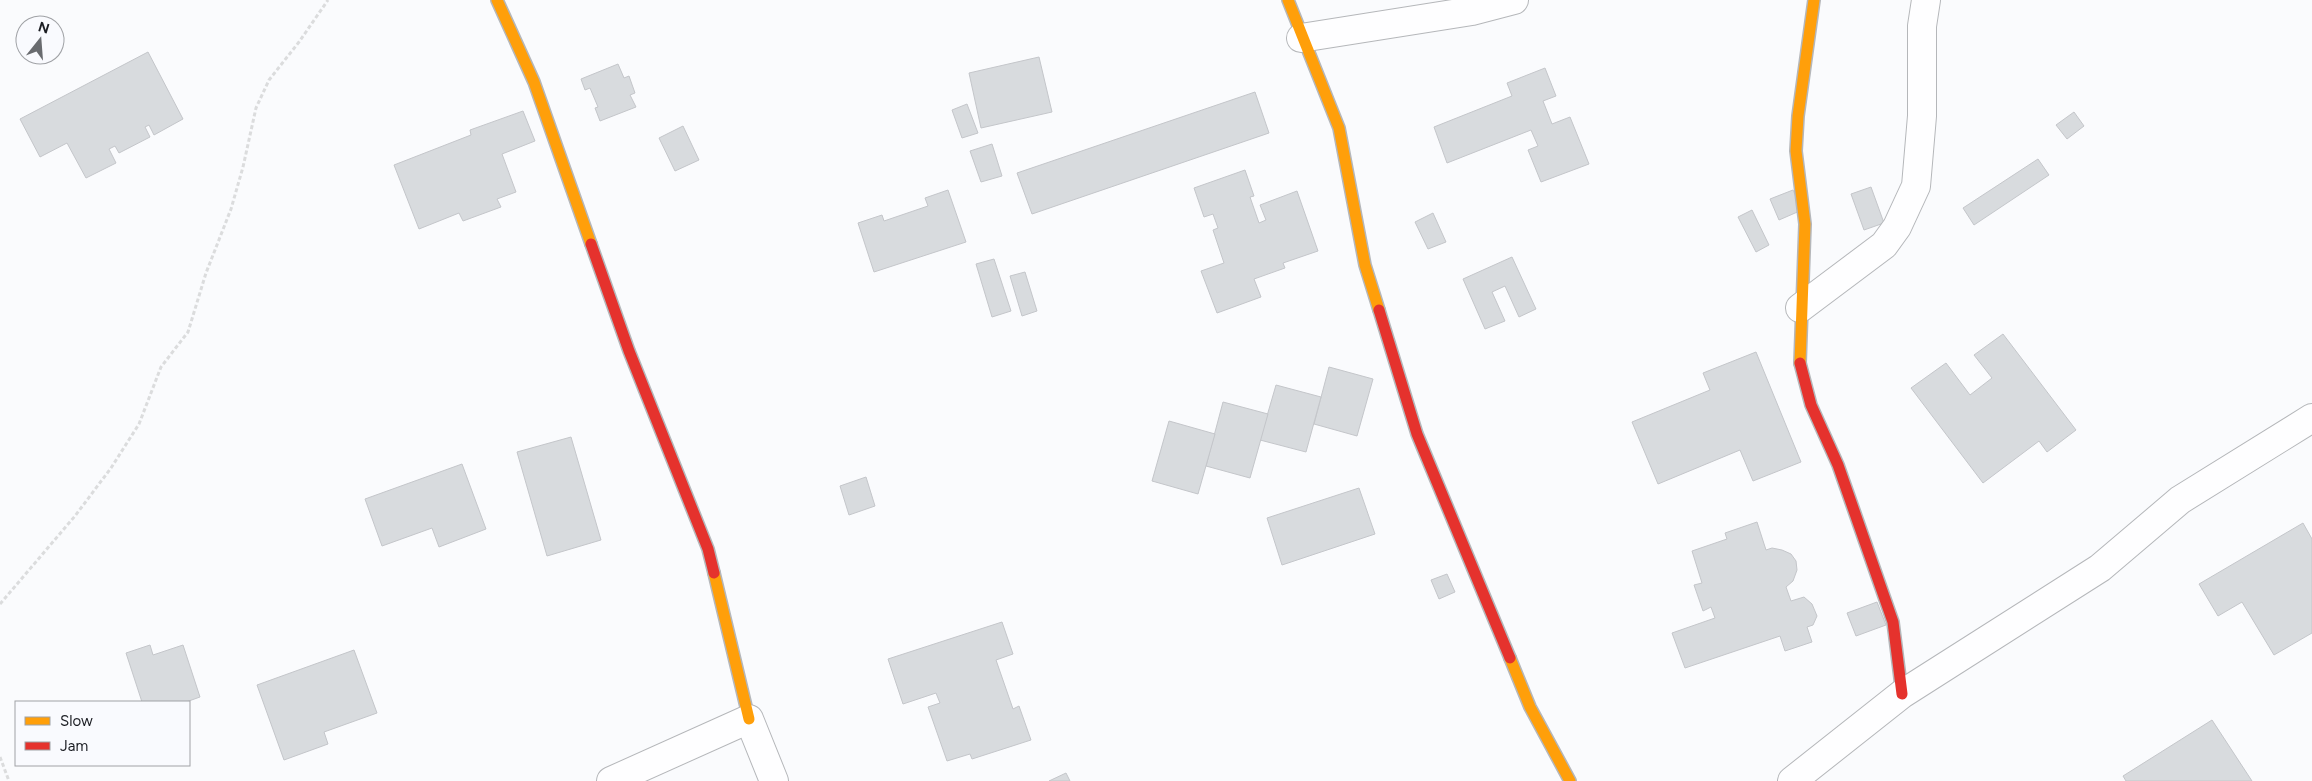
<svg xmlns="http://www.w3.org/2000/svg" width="2312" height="781" font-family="Figtree,sans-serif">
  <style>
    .building { fill: #d8dbde; stroke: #c4c6ca }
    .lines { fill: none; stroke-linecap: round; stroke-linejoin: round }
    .street-casing { stroke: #b5b7ba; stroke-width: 30 }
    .slow-casing { stroke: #b5b7ba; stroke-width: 14 }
    .jam-casing { stroke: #b5b7ba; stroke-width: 14 }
    .path { stroke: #dbdcdd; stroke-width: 3; stroke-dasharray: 4 2.5; stroke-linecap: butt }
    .street { stroke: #fefeff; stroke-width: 28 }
    .slow { stroke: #ff9f0a; stroke-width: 11 }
    .jam { stroke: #e5322d; stroke-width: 11 }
  </style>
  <rect width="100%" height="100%" fill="#fafbfd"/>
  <!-- building -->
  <g class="building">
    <polygon points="148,52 183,119 154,135 149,125 145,127 150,137 119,153 115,146 109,149 116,163 86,178 67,143 40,157 20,119"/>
    <polygon points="1039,57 1052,112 981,128 969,73"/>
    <polygon points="618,64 624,78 629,76 635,93 630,95 636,107 600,121 595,108 598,107 590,88 585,90 581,79"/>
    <polygon points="1545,68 1556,96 1543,101 1552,124 1570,117 1589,164 1541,182 1528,150 1538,146 1531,130 1447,163 1434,127 1512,96 1507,83"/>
    <polygon points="1255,92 1269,133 1032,214 1017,173"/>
    <polygon points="967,104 978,133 962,138 952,110"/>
    <polygon points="523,111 535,141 502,154 516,192 497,199 501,207 463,221 459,213 419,229 394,165 471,135 470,130"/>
    <polygon points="2074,112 2084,126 2067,139 2056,125"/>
    <polygon points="683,126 699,160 675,171 659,138"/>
    <polygon points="992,144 1002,176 981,182 970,151"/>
    <polygon points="2038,159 2049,175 1974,225 1963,208"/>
    <polygon points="1245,170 1254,196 1250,197 1259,223 1266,220 1260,205 1297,191 1318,251 1283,263 1285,268 1254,279 1261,297 1217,313 1201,271 1224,263 1213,230 1218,228 1213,214 1204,217 1194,188"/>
    <polygon points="1871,187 1884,223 1864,230 1851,194"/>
    <polygon points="948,190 966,242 874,272 858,223 882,215 884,221 928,206 925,198"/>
    <polygon points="1793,190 1802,210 1779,220 1770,199"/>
    <polygon points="1752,210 1769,245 1756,252 1738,217"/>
    <polygon points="1433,213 1446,242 1428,249 1415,222"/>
    <polygon points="1512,257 1536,309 1519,317 1505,286 1492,292 1505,321 1485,329 1463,279"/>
    <polygon points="994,259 1011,311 992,317 976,264"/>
    <polygon points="1025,272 1037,311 1022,316 1010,276"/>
    <polygon points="2003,334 2076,430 2047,452 2039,441 1983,483 1911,388 1946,363 1970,395 1992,378 1974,355"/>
    <polygon points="1756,352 1801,462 1753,481 1740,450 1658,484 1632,422 1710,390 1703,373"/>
    <polygon points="1329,367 1373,379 1357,436 1314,424"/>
    <polygon points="1276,385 1321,397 1306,452 1260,440"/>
    <polygon points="1223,402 1268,414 1250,478 1206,466"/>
    <polygon points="1169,421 1215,434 1198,494 1152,481"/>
    <polygon points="571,437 601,540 547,556 517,452"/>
    <polygon points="462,464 486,529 439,547 432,528 382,546 365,499"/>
    <polygon points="866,477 875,506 849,515 840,486"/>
    <polygon points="1359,488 1375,534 1282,565 1267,518"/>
    <polygon points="1757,522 1766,550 1772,548 1782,550 1791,554 1796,561 1797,570 1793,581 1786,587 1791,601 1804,597 1812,604 1817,616 1813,625 1807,627 1812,642 1785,651 1780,636 1685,668 1672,633 1715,618 1711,607 1703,611 1694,585 1702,583 1692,551 1727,539 1725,533"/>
    <polygon points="2303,523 2312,539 2312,633 2274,655 2242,602 2218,616 2199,584"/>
    <polygon points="1447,574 1455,592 1439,599 1431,580"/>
    <polygon points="1877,602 1886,625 1856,636 1847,613"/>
    <polygon points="1002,622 1013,654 996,660 1013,709 1019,706 1031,740 972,759 970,754 947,761 928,707 940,703 936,693 903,704 888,659"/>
    <polygon points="150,645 153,655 183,645 200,697 186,702 142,702 126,653"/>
    <polygon points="354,650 377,713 324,732 328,744 284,760 257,685"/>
    <polygon points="2212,720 2252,781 2126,781 2123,776"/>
    <polygon points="1066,773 1070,781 1049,781"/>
  </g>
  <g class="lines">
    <defs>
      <g id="street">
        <polyline points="1301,38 1472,11 1514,0"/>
        <polyline points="1800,308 1884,245 1897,227 1916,186 1922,116 1922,26 1926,0"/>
        <polyline points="611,781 749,719 774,781"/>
        <polyline points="1792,781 1902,694 2100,568 2180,500 2312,418"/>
      </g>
      <g id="slow">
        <polyline points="497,0 534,82 591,244"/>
        <polyline points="1288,0 1339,128 1365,265 1379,310"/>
        <polyline points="1800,363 1805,224 1796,151 1798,116 1814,0"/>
        <polyline points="714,573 749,719"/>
        <polyline points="1510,658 1530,707 1570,781"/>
      </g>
      <g id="jam">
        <polyline points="591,244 629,351 708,549 714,573"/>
        <polyline points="1379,310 1417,434 1510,658"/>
        <polyline points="1800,363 1811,405 1838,465 1893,622 1902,694"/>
      </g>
    </defs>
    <!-- street casing -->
    <use href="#street" class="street-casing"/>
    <!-- slow casing -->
    <use href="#slow" class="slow-casing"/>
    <!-- jam casing -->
    <use href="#jam" class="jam-casing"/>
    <!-- path -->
    <g class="path">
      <polyline points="0,604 75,516 111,468 139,424 161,367 188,332 206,273 231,209 243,167 256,108 269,80 299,42 328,0"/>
      <polyline points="0,757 9,781"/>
    </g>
    <!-- street -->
    <use href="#street" class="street"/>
    <!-- slow -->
    <use href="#slow" class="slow"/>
    <!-- jam -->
    <use href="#jam" class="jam"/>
  </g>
  <!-- legend -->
  <rect x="15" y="701" width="175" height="65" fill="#f9fafe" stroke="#a0a2a6"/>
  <rect x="25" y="717" width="25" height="8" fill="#ff9f0a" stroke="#a0a2a6"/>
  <text x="60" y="726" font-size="15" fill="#1b1d23">Slow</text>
  <rect x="25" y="742" width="25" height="8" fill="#e5322d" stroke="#a0a2a6"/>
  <text x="60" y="751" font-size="15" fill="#1b1d23">Jam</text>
  <!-- north arrow -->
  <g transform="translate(40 40) rotate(17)"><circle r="24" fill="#f9fafe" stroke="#a0a2a6"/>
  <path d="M0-4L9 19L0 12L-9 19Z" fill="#696b6f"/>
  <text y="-8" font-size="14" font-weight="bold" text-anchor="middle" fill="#1b1d23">N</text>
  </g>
</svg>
